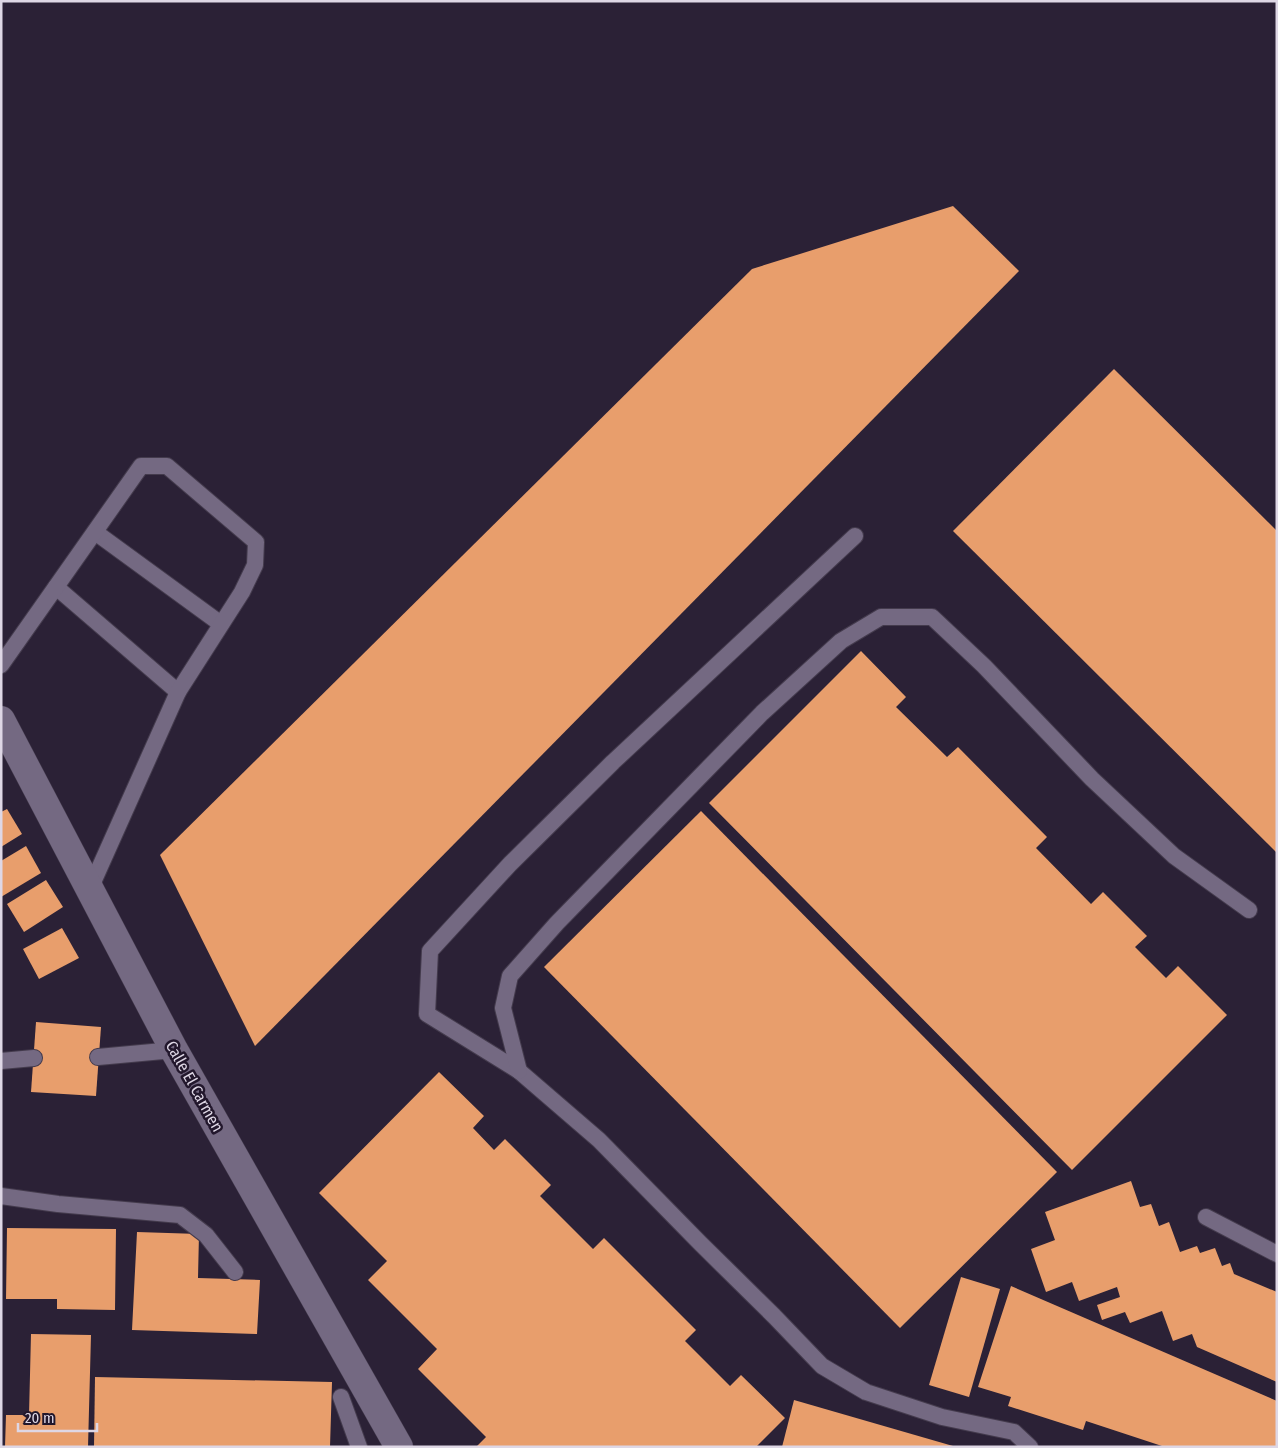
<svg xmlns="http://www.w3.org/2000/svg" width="1278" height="1448" font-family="'Fira Sans Condensed',sans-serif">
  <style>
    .building { fill: #e89e6c }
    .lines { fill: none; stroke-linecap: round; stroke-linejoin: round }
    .service-casing { stroke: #443b4d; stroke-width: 18 }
    .minor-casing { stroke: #443b4d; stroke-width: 29 }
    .service { stroke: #746982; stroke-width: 16 }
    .minor { stroke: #746982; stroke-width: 28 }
    .labels { text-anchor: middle; stroke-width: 5; stroke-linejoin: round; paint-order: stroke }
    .street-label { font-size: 16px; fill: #ded7e5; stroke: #22172c }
  </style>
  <rect width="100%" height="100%" fill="#2b2136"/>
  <!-- building -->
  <g class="building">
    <polygon points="953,206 1019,271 255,1046 160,855 752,269"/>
    <polygon points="1114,369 1277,531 1277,853 953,531"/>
    <polygon points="861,651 906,697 896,707 947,757 958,747 1047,837 1036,848 1091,904 1103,892 1147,936 1135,947 1166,978 1178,966 1227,1015 1072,1170 709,803"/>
    <polygon points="7,809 22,834 1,847 1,812"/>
    <polygon points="701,811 1057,1172 900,1328 544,967"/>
    <polygon points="26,846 41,873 1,897 1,861"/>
    <polygon points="46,880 63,907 24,932 7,904"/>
    <polygon points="62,928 79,958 39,979 23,949"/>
    <polygon points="36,1022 101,1027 96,1096 31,1092"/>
    <polygon points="439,1072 484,1116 473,1128 494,1150 505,1139 551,1185 540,1196 593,1249 604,1238 696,1330 685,1341 730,1386 741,1375 785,1418 756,1447 476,1447 486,1437 418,1369 437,1349 368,1280 387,1261 319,1193"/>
    <polygon points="1131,1181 1140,1207 1151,1204 1159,1226 1169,1222 1180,1252 1197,1246 1200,1253 1215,1248 1222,1266 1230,1263 1234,1274 1277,1292 1277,1382 1197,1347 1192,1334 1173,1341 1162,1311 1130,1323 1125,1312 1102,1320 1097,1305 1120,1297 1117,1287 1079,1301 1072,1282 1046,1292 1031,1249 1055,1240 1045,1212"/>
    <polygon points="7,1228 116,1229 115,1310 57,1309 57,1299 6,1299"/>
    <polygon points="137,1232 199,1234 198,1278 260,1280 257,1334 132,1330"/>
    <polygon points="961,1277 1000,1289 969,1397 929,1385"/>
    <polygon points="1011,1286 1277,1401 1277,1447 1165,1447 1086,1421 1083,1430 1008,1406 1011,1397 978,1387"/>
    <polygon points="31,1334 91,1335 88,1447 5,1447 6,1415 29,1415"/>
    <polygon points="95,1377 332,1382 330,1447 94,1447"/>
    <polygon points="794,1400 953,1446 953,1447 782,1447"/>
  </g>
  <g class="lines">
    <defs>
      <g id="service">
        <polyline points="95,532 221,624"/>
        <polyline points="855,536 613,762 510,864 430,951 427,1014 519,1071 599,1140 700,1243 774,1316 822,1366 866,1392 942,1417 1014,1432 1030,1447"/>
        <polyline points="56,587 178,692"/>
        <polyline points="1,665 141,466 167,466 256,542 255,565 242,592 178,692 90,889"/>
        <polyline points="98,1057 174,1050"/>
        <polyline points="1,1061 34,1058"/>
        <polyline points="519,1071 503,1008 510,976 557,923 762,713 841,641 881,617 932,617 984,666 1092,779 1174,856 1249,910"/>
        <polyline points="1,1196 58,1204 180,1215 206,1235 235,1272"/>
        <polyline points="1206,1217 1277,1254"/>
        <polyline points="341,1397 359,1447"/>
      </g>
      <polyline id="minor" points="1,720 174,1050 399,1447"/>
    </defs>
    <!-- service casing -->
    <use href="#service" class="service-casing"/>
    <!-- minor casing -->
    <use href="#minor" class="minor-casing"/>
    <!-- service -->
    <use href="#service" class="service"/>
    <!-- minor -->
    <use href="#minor" class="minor"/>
  </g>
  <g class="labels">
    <!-- street labels -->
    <g class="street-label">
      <text transform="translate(195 1086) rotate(61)" y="6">Calle El Carmen</text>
    </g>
  </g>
  <!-- border -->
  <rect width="1278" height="1448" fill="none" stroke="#ded7e5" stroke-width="5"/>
  <!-- scale -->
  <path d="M18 1423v8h79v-8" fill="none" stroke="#ded7e5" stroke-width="2.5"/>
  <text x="25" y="1423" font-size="15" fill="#ded7e5" stroke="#22172c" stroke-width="4" paint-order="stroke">20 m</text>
</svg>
